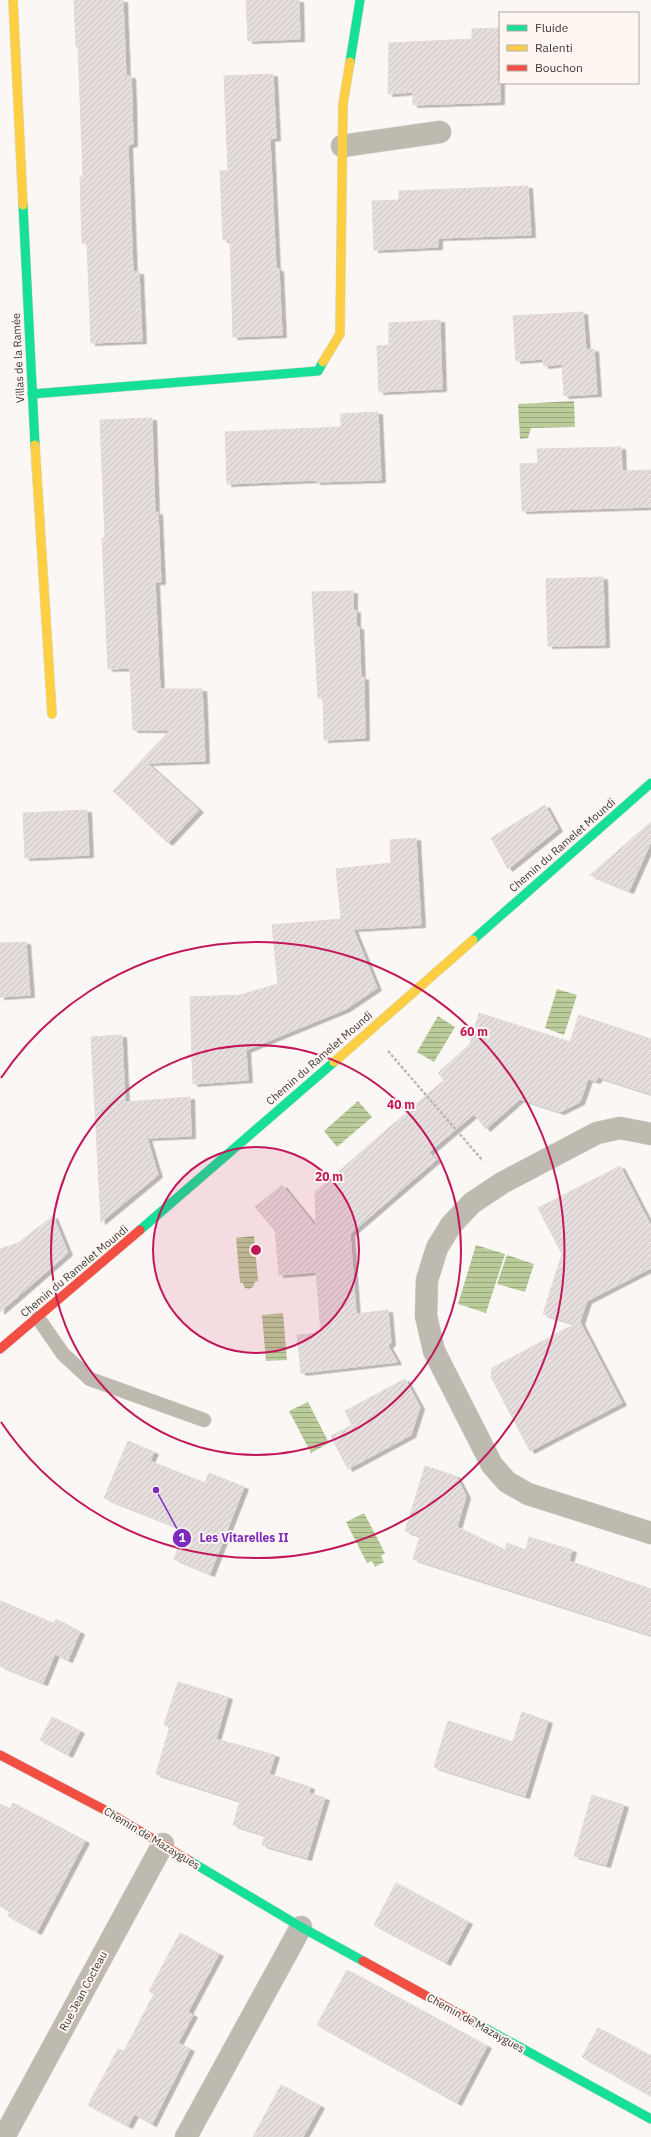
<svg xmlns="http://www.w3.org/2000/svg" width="651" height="2137" font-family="'IBM Plex Sans',sans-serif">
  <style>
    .water { fill: url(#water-rules) }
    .building { fill: url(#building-hatch); stroke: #dfdbda; filter: url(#shadow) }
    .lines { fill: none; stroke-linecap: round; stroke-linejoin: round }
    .lane-casing { stroke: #d8d5d2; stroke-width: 15 }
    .street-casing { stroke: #d8d5d2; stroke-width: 23 }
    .fast-casing { stroke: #d8d5d2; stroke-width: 10 }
    .slow-casing { stroke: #d8d5d2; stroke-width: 10 }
    .jam-casing { stroke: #d8d5d2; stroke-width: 10 }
    .path { stroke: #bab6b0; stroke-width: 2.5; stroke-dasharray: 3 2; stroke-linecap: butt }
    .lane { stroke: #bebab0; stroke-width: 14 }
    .street { stroke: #bebab0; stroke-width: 22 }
    .fast { stroke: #16e098; stroke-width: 9 }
    .slow { stroke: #ffcf43; stroke-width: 9 }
    .jam { stroke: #f24e42; stroke-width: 9 }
    .ring { fill: none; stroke: #c2185b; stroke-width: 2 }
    .labels { text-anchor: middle; stroke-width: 4; stroke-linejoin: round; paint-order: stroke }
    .street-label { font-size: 11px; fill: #3c3835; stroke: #fef6f1 }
    .centre { fill: #c2185b; stroke: #fef6f1; stroke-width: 2 }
    .ring-label { font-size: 12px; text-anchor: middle; font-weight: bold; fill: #c2185b; stroke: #fef6f1; stroke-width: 4; stroke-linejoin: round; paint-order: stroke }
    .leader { fill: none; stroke: #7b2cbf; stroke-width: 1.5 }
    .callout-dot { fill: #7b2cbf; stroke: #fef6f1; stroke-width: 1.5 }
    .mark-label { font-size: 12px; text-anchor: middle; font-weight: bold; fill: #fff }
    .callout-label { font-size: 12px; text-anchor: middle; font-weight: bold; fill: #7b2cbf; stroke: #fef6f1; stroke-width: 4; stroke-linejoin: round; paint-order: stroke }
  </style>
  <defs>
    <pattern id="water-rules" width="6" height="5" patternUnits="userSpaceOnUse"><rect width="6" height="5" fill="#bbcc9b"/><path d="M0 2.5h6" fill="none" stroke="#99a77f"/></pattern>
    <pattern id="building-hatch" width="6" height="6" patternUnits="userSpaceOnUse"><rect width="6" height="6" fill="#e7dfdd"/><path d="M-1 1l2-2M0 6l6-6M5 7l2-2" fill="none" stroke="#c7c0be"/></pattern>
    <filter id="shadow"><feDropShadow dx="4.5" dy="2.5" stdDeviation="0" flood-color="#0004"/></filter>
  </defs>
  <rect width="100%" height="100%" fill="#fbf7f4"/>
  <!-- water -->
  <g class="water">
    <polygon points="574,401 575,427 531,428 528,438 520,439 518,404"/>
    <polygon points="557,989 577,995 564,1035 545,1028"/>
    <polygon points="438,1016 455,1027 434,1062 417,1052"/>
    <polygon points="358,1101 372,1117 337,1147 324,1131"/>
    <polygon points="254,1236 258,1281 255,1282 253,1287 249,1289 245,1288 242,1282 240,1283 236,1238"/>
    <polygon points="476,1245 505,1254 486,1313 458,1304"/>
    <polygon points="507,1255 534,1264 525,1292 497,1284"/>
    <polygon points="283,1313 287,1360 266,1361 262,1315"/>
    <polygon points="308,1402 329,1443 311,1453 289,1411"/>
    <polygon points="364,1513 385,1553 381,1556 384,1562 375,1567 372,1561 367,1563 346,1522"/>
  </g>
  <!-- building -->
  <g class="building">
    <polygon points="74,0 123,0 126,76 131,76 132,98 133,144 128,145 133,272 139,272 142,341 91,343 87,243 82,243 80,177 83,177 78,47 76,47"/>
    <polygon points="246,0 299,0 300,39 248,41"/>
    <polygon points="500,28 500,102 413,105 413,92 388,94 389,43 472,39 472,29"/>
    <polygon points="273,74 276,138 270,139 276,269 279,269 282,335 233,337 230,240 223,240 220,171 228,171 224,76"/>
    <polygon points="528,186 531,235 438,238 438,247 374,250 372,201 399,200 399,191"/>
    <polygon points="583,312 586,350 594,349 597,394 564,396 562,364 544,366 543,359 516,361 513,316"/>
    <polygon points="440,320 442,389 379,392 377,346 389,345 389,323"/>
    <polygon points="378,412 381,480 316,482 316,480 227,484 225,432 341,427 341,414"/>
    <polygon points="152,418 155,513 158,512 161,582 155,582 160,689 202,689 203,706 205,761 147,763 199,810 168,843 113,791 170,730 133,730 130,668 108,669 102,538 105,538 100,420"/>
    <polygon points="621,447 622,471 651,470 651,507 522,511 520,464 538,463 537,449"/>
    <polygon points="603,577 605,645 548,646 546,579"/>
    <polygon points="353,591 353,611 356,610 356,627 359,627 361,678 364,677 365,738 324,740 323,698 318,698 312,592"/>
    <polygon points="545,805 558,829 508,869 491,838"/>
    <polygon points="87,810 89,855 25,858 23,813"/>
    <polygon points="651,822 651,842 629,891 590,875"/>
    <polygon points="416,838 421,925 353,929 377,988 346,1009 246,1050 248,1080 193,1084 190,997 240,995 278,984 272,925 341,919 336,869 391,863 390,840"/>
    <polygon points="26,942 30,995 0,997 0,943"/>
    <polygon points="479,1013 570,1042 579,1015 651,1039 651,1094 598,1077 596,1081 588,1079 580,1102 560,1112 520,1099 486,1129 474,1114 429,1152 436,1160 350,1234 356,1314 388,1310 391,1343 388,1346 397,1362 301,1373 297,1335 321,1333 316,1272 279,1275 275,1231 255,1207 282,1185 316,1227 315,1192 444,1080 438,1073 470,1044"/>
    <polygon points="122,1035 125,1102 190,1097 191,1136 147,1138 158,1175 101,1222 91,1037"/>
    <polygon points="620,1166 651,1226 651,1268 587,1301 580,1322 622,1403 530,1451 491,1377 492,1368 575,1324 543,1314 562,1254 538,1208"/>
    <polygon points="53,1216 68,1253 0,1312 0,1249 18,1243"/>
    <polygon points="405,1379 420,1407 411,1435 348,1469 331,1436 352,1425 345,1411"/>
    <polygon points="128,1441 154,1452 150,1461 205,1483 209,1473 244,1487 210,1574 174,1559 185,1530 104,1498"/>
    <polygon points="425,1466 456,1476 466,1496 457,1527 505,1550 507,1543 526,1550 529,1537 572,1550 569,1561 651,1589 651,1635 413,1559 420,1536 405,1531"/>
    <polygon points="0,1601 53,1623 56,1619 80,1632 68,1660 55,1654 43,1683 0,1666"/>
    <polygon points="178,1682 228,1697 216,1739 275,1755 269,1774 310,1787 309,1793 325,1798 307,1858 262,1845 265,1835 233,1825 240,1801 156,1774 170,1726 164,1725"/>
    <polygon points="522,1712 548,1721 525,1796 434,1767 448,1721 513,1742"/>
    <polygon points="52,1717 80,1731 68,1755 40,1740"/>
    <polygon points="592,1795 624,1805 606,1865 574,1856"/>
    <polygon points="13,1803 85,1841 37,1932 8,1916 10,1912 0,1906 0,1804 10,1809"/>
    <polygon points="396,1883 468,1922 446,1963 374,1925"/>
    <polygon points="180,1933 219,1954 188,2012 193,2015 178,2043 190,2049 152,2124 134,2114 128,2126 88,2105 118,2049 124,2051 154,1994 149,1991"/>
    <polygon points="347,1970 487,2046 457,2103 317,2025"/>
    <polygon points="598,2028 651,2056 651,2096 582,2057"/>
    <polygon points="281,2085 320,2106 303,2137 253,2137"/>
  </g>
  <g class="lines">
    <defs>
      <polyline id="lane" points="38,1318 63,1354 90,1379 204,1420"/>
      <g id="street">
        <polyline points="342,146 440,132"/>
        <polyline points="651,1134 620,1128 597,1133 502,1183 472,1203 451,1225 437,1248 427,1280 426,1316 434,1351 492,1465 507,1482 528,1494 651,1533"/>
        <polyline points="4,2137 163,1844"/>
        <polyline points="186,2137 301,1927"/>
      </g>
      <g id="fast">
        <polyline points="350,62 360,0"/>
        <polyline points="23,205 35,445"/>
        <polyline points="32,394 318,371 323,362"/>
        <polyline points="473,940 651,783"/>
        <polyline points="140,1230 334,1062"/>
        <polyline points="190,1861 301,1927 363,1961"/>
        <polyline points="472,2021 651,2119"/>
      </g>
      <g id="slow">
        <polyline points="13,0 23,205"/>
        <polyline points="323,362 340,334 343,104 350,62"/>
        <polyline points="35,445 52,714"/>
        <polyline points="334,1062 473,940"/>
      </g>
      <g id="jam">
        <polyline points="0,1349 140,1230"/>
        <polyline points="0,1755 103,1809 190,1861"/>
        <polyline points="363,1961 472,2021"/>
      </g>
    </defs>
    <!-- lane casing -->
    <use href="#lane" class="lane-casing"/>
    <!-- street casing -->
    <use href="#street" class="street-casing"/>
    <!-- fast casing -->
    <use href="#fast" class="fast-casing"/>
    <!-- slow casing -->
    <use href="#slow" class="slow-casing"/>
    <!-- jam casing -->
    <use href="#jam" class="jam-casing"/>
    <!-- path -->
    <polyline class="path" points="388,1051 483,1161"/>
    <!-- lane -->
    <use href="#lane" class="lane"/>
    <!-- street -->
    <use href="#street" class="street"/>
    <!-- fast -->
    <use href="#fast" class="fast"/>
    <!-- slow -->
    <use href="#slow" class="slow"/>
    <!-- jam -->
    <use href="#jam" class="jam"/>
  </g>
  <!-- distance rings -->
  <circle cx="256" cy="1250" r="103" fill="#c2185b" fill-opacity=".12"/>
  <g class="ring">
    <circle cx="256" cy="1250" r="103"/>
    <circle cx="256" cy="1250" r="205"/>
    <path d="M1 1078A308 308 0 1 1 1 1422"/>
  </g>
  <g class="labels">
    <!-- street labels -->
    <g class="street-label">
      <text transform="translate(18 358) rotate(-93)" y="4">Villas de la Ramée</text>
      <text transform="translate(562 845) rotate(-41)" y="4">Chemin du Ramelet Moundi</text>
      <text transform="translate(319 1058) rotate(-41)" y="4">Chemin du Ramelet Moundi</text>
      <text transform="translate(74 1271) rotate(-40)" y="4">Chemin du Ramelet Moundi</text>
      <text transform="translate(152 1838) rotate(31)" y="4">Chemin de Mazaygues</text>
      <text transform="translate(83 1991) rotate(-62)" y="4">Rue Jean Cocteau</text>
      <text transform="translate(476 2023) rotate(29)" y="4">Chemin de Mazaygues</text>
    </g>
  </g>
  <circle cx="256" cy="1250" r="6" class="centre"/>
  <g class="ring-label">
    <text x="474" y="1036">60 m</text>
    <text x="401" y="1109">40 m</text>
    <text x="329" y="1181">20 m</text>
  </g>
  <!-- callouts -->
  <path class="leader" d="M156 1490L182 1538"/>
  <g class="callout-dot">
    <circle cx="156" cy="1490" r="4"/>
    <circle cx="182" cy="1538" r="10"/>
  </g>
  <g class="mark-label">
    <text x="182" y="1542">1</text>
  </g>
  <g class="callout-label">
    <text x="244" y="1542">Les Vitarelles II</text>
  </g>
  <!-- legend -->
  <rect x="499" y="12" width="140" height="72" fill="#fef6f1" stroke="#b0aaa6"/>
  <rect x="507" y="25" width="20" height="6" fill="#16e098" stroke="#b0aaa6"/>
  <text x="535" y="32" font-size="12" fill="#3c3835">Fluide</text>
  <rect x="507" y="45" width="20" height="6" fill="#ffcf43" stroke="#b0aaa6"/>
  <text x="535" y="52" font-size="12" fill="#3c3835">Ralenti</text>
  <rect x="507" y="65" width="20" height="6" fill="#f24e42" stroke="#b0aaa6"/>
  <text x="535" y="72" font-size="12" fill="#3c3835">Bouchon</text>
</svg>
